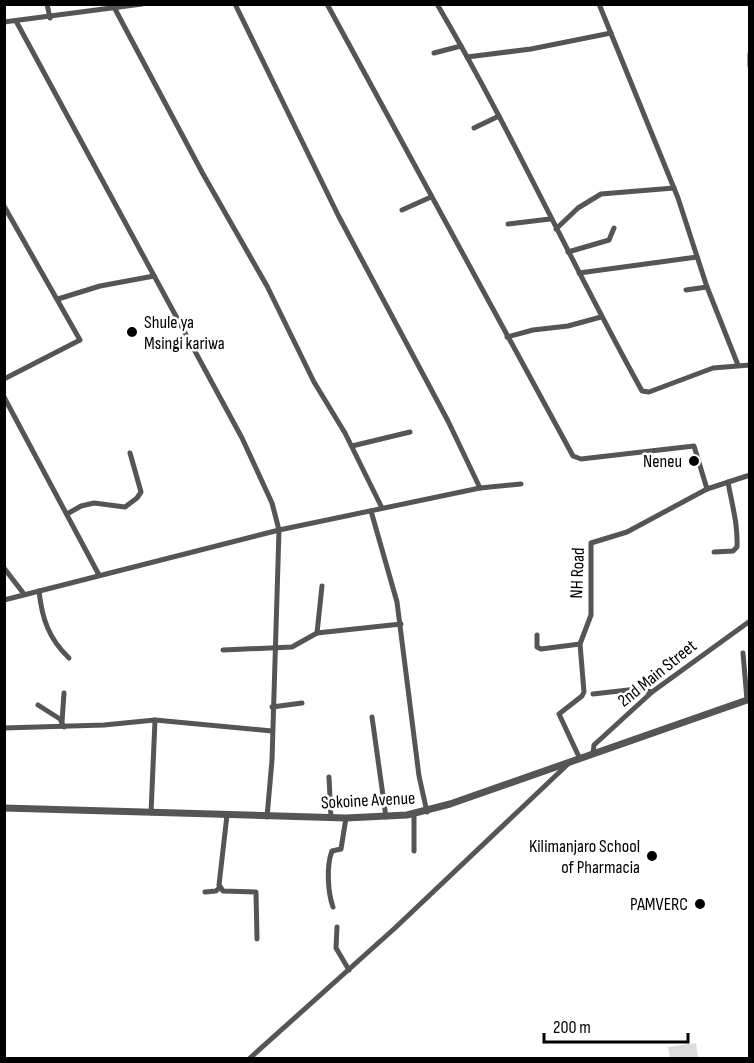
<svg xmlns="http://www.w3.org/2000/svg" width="754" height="1063" font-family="'Sofia Sans Condensed',sans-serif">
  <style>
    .green { fill: #dcdcdc }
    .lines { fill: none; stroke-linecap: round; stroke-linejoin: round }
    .minor { stroke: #555; stroke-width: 5 }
    .tertiary { stroke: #555; stroke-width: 7 }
    .poi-dot { fill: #000; stroke: #fff; stroke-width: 2 }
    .labels { text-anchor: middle; stroke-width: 5; stroke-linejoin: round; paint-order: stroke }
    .poi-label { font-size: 18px; fill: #000; stroke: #fff; text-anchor: end }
    .street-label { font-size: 18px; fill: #000; stroke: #fff }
  </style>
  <rect width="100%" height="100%" fill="#fff"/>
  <!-- green -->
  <polygon class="green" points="696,1043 698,1058 670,1058 668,1047"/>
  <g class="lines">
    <!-- minor -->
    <g class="minor">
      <polyline points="47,4 50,18"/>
      <polyline points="235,4 338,215 448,421 480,488"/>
      <polyline points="327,4 573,456 581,459 694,446 707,489"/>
      <path d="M437 4C511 130 571 263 642 391L649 392 713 368 750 365"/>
      <polyline points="599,4 678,198 707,287 738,365"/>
      <polyline points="115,9 203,174 267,286 314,382 345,433 382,508"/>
      <polyline points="4,22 142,4"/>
      <polyline points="434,53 461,46"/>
      <polyline points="750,54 750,66"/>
      <polyline points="467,57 531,49 611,33"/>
      <polyline points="474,128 499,116"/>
      <polyline points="4,206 80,340 4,379"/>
      <polyline points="402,210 431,197"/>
      <polyline points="508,224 550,219"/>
      <polyline points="556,229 578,208 601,194 674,188"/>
      <polyline points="568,252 609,240 614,228"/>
      <polyline points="579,273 697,257"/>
      <polyline points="686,290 707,287"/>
      <polyline points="58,299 100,286 154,276"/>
      <polyline points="507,337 533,330 568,326 601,317"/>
      <polyline points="4,397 99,575"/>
      <polyline points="352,446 410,432"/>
      <polyline points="371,511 397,602 419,776 427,812"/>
      <polyline points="67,514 81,506 94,503 125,507 137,498 141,492 130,453"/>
      <path d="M714 552 733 551 737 547C738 524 732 505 728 482"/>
      <polyline points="4,568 24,594"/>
      <path d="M39 591C42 619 49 639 69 658"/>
      <polyline points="4,600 279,530 272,503 242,438 16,21"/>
      <polyline points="317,633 322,586"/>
      <polyline points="537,635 537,647 541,649 580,644"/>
      <polyline points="223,650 292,647 317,633 401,624"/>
      <polyline points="743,653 747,700"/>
      <polyline points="593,694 637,689 652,692"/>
      <polyline points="38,705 60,719 64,727"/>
      <polyline points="272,707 302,703"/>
      <polyline points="372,717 386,817"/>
      <polyline points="62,722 64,693"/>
      <polyline points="4,728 104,725 155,720 272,731"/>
      <polyline points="593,754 594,745 652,692 750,621"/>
      <polyline points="580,759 559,714 582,696 584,692 580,644 591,615 591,543 627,532 707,489 750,475"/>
      <polyline points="329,777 331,818"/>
      <polyline points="151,813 155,720"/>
      <polyline points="414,814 414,851"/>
      <polyline points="227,815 219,885 223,891 256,892 257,939"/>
      <polyline points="267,817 272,760 279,530 480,488 521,484"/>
      <polyline points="205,892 216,891 220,887"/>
      <path d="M333 907C328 893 326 866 332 851L341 849 346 818"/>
      <polyline points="337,927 336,948 349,970"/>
      <polyline points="250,1058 395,928 568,764"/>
    </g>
    <!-- tertiary -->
    <polyline class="tertiary" points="4,808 346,818 407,815 450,804 750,699"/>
  </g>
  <!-- markers -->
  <g class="poi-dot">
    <circle cx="132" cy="332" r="6"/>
    <circle cx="694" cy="461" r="6"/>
    <circle cx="652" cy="856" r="6"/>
    <circle cx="700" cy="904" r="6"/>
  </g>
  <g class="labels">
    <!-- poi labels -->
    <g class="poi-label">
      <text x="144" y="328" text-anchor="start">Shule ya<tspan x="144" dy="21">Msingi kariwa</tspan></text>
      <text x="682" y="467">Neneu</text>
      <text x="640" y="852">Kilimanjaro School<tspan x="640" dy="21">of Pharmacia</tspan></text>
      <text x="688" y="910">PAMVERC</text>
    </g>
    <!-- street labels -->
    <g class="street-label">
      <text transform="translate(577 573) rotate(-88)" y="6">NH Road</text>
      <text transform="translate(657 673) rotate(-39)" y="6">2nd Main Street</text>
      <text transform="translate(368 800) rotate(-3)" y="6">Sokoine Avenue</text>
    </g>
  </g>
  <!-- border -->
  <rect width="754" height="1063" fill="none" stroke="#000000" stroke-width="12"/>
  <!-- scale -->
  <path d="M544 1033v9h144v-9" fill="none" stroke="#000000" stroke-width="3"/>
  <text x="553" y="1033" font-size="18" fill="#000000" stroke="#ffffff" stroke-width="4.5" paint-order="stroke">200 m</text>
</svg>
